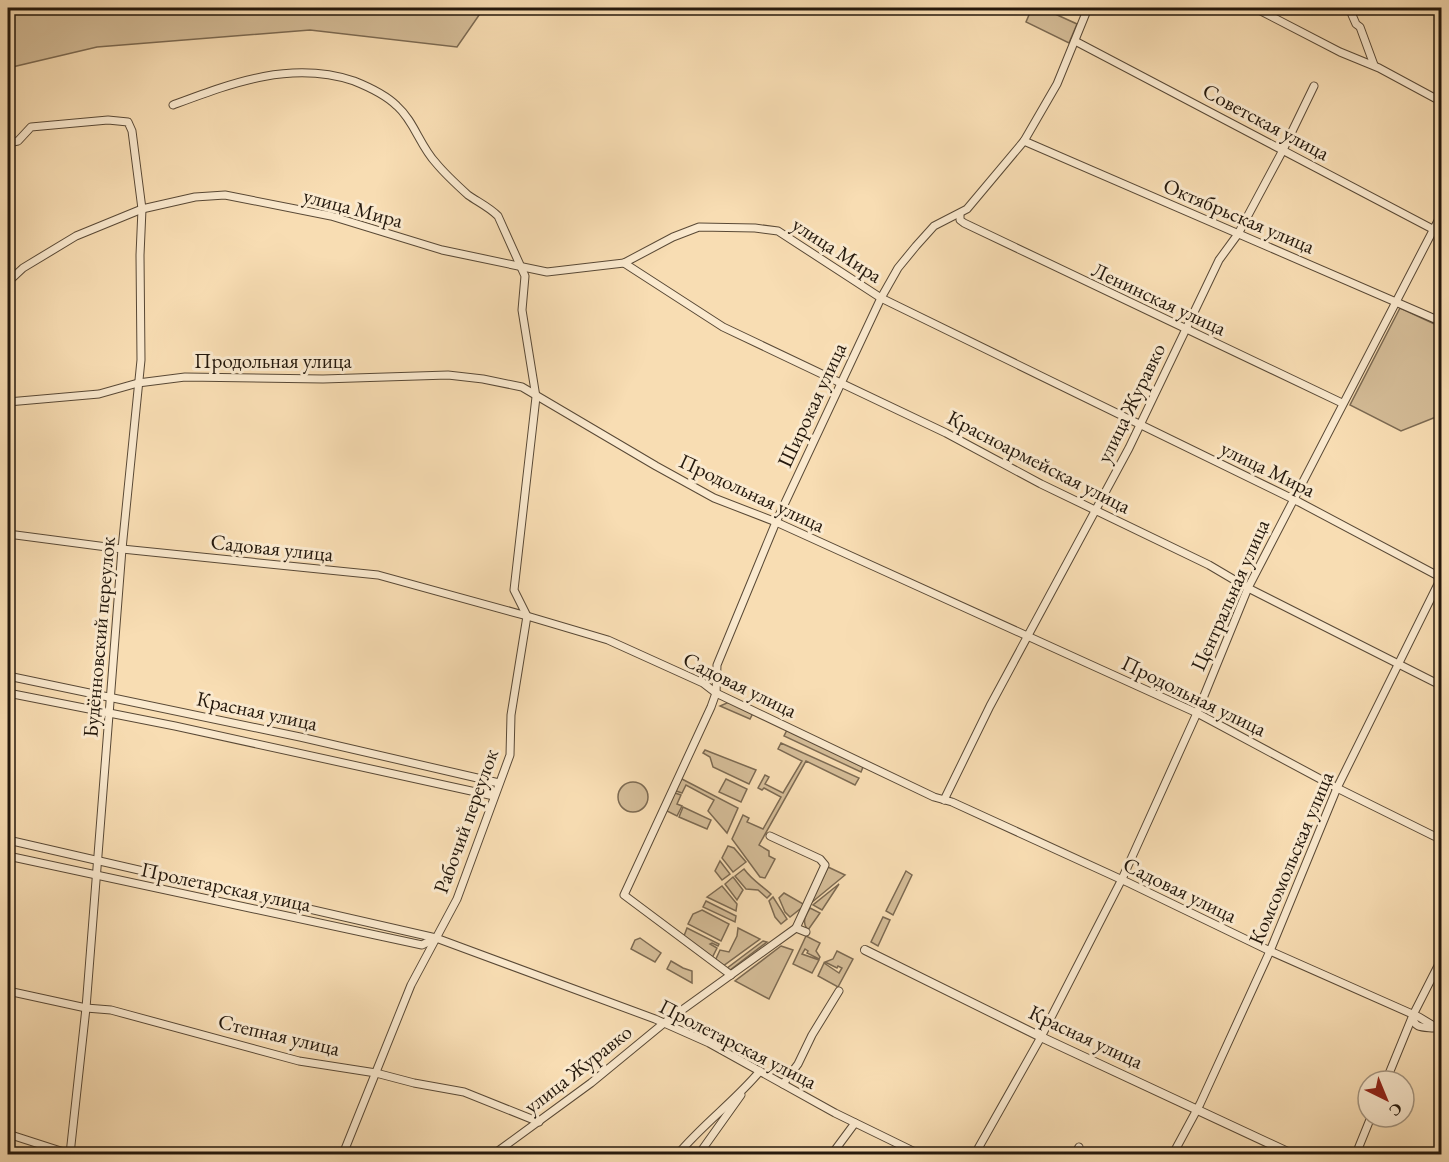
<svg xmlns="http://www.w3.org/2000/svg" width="1449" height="1162" font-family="'EB Garamond',serif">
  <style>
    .green { fill: #d4bc97; stroke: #7c6a52; stroke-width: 1.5 }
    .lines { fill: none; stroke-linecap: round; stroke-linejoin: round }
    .minor-casing { stroke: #594936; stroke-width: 9 }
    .tertiary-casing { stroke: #594936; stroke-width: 10 }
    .minor { stroke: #fae9ce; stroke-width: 7 }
    .tertiary { stroke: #fae9ce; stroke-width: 8 }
    .labels { text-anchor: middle; stroke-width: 6; stroke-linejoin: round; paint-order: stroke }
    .street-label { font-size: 21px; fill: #24180c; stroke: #fae9ce }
  </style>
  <rect width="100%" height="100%" fill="#f8ddb3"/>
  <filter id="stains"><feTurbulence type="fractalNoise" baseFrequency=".00333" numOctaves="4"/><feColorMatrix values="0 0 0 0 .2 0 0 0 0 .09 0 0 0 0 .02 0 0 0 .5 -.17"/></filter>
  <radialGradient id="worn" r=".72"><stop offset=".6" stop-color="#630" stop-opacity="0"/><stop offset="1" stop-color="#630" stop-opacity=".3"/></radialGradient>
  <!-- green -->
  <g class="green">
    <polygon points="8,8 484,8 457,47 310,30 97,47 8,68"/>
    <polygon points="1032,8 1042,8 1077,24 1069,43 1026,22"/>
    <polygon points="1400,308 1441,327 1441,427 1436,417 1401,431 1350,405"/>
    <polygon points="729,702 753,713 750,719 720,706"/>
    <polygon points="787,730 863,767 861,772 784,736"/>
    <polygon points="781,743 859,778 855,785 806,761 759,845 769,851 769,856 775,859 765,878 760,877 732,839 743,815 749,818 747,822 763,829 781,797 764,788 762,790 758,788 765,775 769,777 765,784 783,793 802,761 778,749"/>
    <polygon points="705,750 756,770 749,784 713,767 710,757 703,753"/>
    <polygon points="680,778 738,808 727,833 708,811 714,800 686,785 682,793 676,791 675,788"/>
    <polygon points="726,779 747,789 741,802 719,792"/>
    <circle cx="633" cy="797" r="15"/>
    <polygon points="675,793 681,795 677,804 682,806 677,816 667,811 666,809 673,794"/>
    <polygon points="683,807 711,820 707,829 679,817"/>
    <polygon points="728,846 734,848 746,862 733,872 722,858"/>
    <polygon points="720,861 730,874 722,880 715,871"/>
    <polygon points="828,867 845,875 811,903"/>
    <path d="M744 869C753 881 760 884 771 894L767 898 758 890 746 889 735 876Z"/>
    <polygon points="906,871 912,875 893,915 886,911"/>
    <polygon points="733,877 743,890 737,900 725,884"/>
    <polygon points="839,884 822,910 813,905"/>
    <polygon points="722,886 737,904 736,911 707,897"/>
    <polygon points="784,893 805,905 790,917 785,912 779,898"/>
    <polygon points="773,897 787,919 781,924 775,917 769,901"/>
    <polygon points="706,901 736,916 735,922 703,907"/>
    <path d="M810 908 820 913 808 930C801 922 806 915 810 908Z"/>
    <polygon points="702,910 729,924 721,941 688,924 693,914"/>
    <polygon points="883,917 890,920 878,946 871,942"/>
    <polygon points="687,928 719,944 718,946 712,943 710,944 717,948 712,958 684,936"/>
    <polygon points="738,928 760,939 723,966 715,961 720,950 729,952 737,936"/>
    <polygon points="806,936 820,943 816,951 820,957 819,959 807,953 808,951 805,949 802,954 819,960 812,973 793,964"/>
    <polygon points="640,938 661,953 655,962 631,949 635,940"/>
    <polygon points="763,941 767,942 730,970 726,969"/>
    <polygon points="781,946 793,950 769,999 735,981"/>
    <polygon points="837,951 853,959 838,987 818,976 824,963 839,973 842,968 838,966 837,968 825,962 833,959"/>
    <polygon points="671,961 683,968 692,971 692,983 667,969"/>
  </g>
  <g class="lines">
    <defs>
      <g id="minor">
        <polyline points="1255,8 1340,52 1379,68 1442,102"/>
        <polyline points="1349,8 1356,24 1360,27 1374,65"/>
        <polyline points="1075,41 1442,234"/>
        <path d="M173 105C232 83 291 60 354 81 369 87 386 95 397 106 414 121 420 146 436 163 445 174 457 185 468 195 478 202 489 207 498 216L525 276 522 310 536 397 514 590 527 616 511 715 510 755 457 899 411 985 343 1154"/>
        <polyline points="1024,141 1442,322"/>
        <polyline points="8,143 18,141 31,127 108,120 128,122 132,131 142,209 140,255 141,360 122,549 86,1008 70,1154"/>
        <polyline points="960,215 960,220 964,223 1342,403"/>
        <polyline points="624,263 723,327 946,433 1041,484 1209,565 1248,588 1442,686"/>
        <polyline points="8,282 23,268 76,236 142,209 195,197 225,195 331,216 442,250 547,272 624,263 673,237 699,227 755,228 778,231 881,298 1299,502 1442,578"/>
        <polyline points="8,402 99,394 138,383 185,377 323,379 448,375 483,379 522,387 656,466 714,498 776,522 1197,713 1337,788 1442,840"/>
        <polyline points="8,534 122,549 378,575 527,616 608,640 703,683 716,693 934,797 952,802 1129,883 1270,951 1419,1017 1442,1031"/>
        <polyline points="8,676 300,737 499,783"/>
        <polyline points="8,693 175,726 494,796"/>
        <polyline points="944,800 990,706 1129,448 1219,260 1238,234 1283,150 1314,86"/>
        <polyline points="8,840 436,938 422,945 8,856"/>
        <polyline points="796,928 806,932"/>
        <polyline points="436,938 655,1019 709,1043 835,1113 919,1154"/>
        <polyline points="731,975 624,895 711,707 716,693 717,665 776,522 881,298 898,268 916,246 934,226 967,209 1024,141 1057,84 1088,8"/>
        <polyline points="8,991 86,1008 111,1010 299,1061 376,1073 414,1083 464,1092 539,1122"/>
        <path d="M1413 1017C1414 1029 1424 1027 1434 1028"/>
        <polyline points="1386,1081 1413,1015 1442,958"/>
        <polyline points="783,1084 798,1064 812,1035 839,991"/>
        <polyline points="8,1134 70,1154"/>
        <polyline points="494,1154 591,1083 664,1023 796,928 825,865 820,859 770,836"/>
        <path d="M678 1154C703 1124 735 1101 760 1071"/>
        <polyline points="699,1154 741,1095"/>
        <polyline points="832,1154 855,1123"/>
        <polyline points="975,1154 1041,1037 1122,879 1197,713 1248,588 1442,213"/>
        <polyline points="1075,1154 1079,1147"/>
        <polyline points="1173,1154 1200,1104 1270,951 1337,788 1442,576"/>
        <polyline points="1356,1154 1371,1117"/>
      </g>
      <polyline id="tertiary" points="865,950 1041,1037 1292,1154"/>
    </defs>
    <!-- minor casing -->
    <use href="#minor" class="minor-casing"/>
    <!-- tertiary casing -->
    <use href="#tertiary" class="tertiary-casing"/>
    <!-- minor -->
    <use href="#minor" class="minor"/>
    <!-- tertiary -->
    <use href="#tertiary" class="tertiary"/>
  </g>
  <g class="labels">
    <!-- street labels -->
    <g class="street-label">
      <text transform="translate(1266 122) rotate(28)" y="7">Советская улица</text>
      <text transform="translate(353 208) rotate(15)" y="7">улица Мира</text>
      <text transform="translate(1239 216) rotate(23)" y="7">Октябрьская улица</text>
      <text transform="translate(837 250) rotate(33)" y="7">улица Мира</text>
      <text transform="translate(1159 299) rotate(25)" y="7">Ленинская улица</text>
      <text x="273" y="368">Продольная улица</text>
      <text transform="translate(1131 403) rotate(-64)" y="7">улица Журавко</text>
      <text transform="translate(812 405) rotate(-65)" y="7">Широкая улица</text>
      <text transform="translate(1039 462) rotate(27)" y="7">Красноармейская улица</text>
      <text transform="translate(1268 469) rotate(26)" y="7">улица Мира</text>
      <text transform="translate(752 493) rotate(25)" y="7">Продольная улица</text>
      <text transform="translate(272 548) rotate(6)" y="7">Садовая улица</text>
      <text transform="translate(1230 595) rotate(-66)" y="7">Центральная улица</text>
      <text transform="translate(99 637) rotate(-85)" y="7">Будённовский переулок</text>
      <text transform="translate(740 685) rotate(26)" y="7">Садовая улица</text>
      <text transform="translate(1194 696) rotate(26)" y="7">Продольная улица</text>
      <text transform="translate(257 711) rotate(12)" y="7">Красная улица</text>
      <text transform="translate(466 821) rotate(-70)" y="7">Рабочий переулок</text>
      <text transform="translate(1291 858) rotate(-67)" y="7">Комсомольская улица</text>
      <text transform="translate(226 887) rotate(12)" y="7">Пролетарская улица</text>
      <text transform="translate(1180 890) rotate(26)" y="7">Садовая улица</text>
      <text transform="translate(279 1035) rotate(13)" y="7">Степная улица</text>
      <text transform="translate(1086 1037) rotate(25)" y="7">Красная улица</text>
      <text transform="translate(738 1044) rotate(27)" y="7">Пролетарская улица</text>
      <text transform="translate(578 1069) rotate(-38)" y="7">улица Журавко</text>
    </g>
  </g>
  <!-- margin -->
  <rect width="1449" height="1162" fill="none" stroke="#f8ddb3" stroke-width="30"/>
  <rect x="9" y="9" width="1431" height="1144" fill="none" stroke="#24180c" stroke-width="3"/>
  <rect x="15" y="15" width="1419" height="1132" fill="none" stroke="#24180c" stroke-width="1.5"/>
  <!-- north arrow -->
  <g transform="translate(1386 1099) rotate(137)"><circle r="28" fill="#fae9ce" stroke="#a49580" stroke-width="1.5"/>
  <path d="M0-4.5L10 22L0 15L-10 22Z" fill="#8f2418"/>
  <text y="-9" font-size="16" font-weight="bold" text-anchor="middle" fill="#24180c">С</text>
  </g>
  <rect width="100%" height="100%" filter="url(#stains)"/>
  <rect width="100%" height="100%" fill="url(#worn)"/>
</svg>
